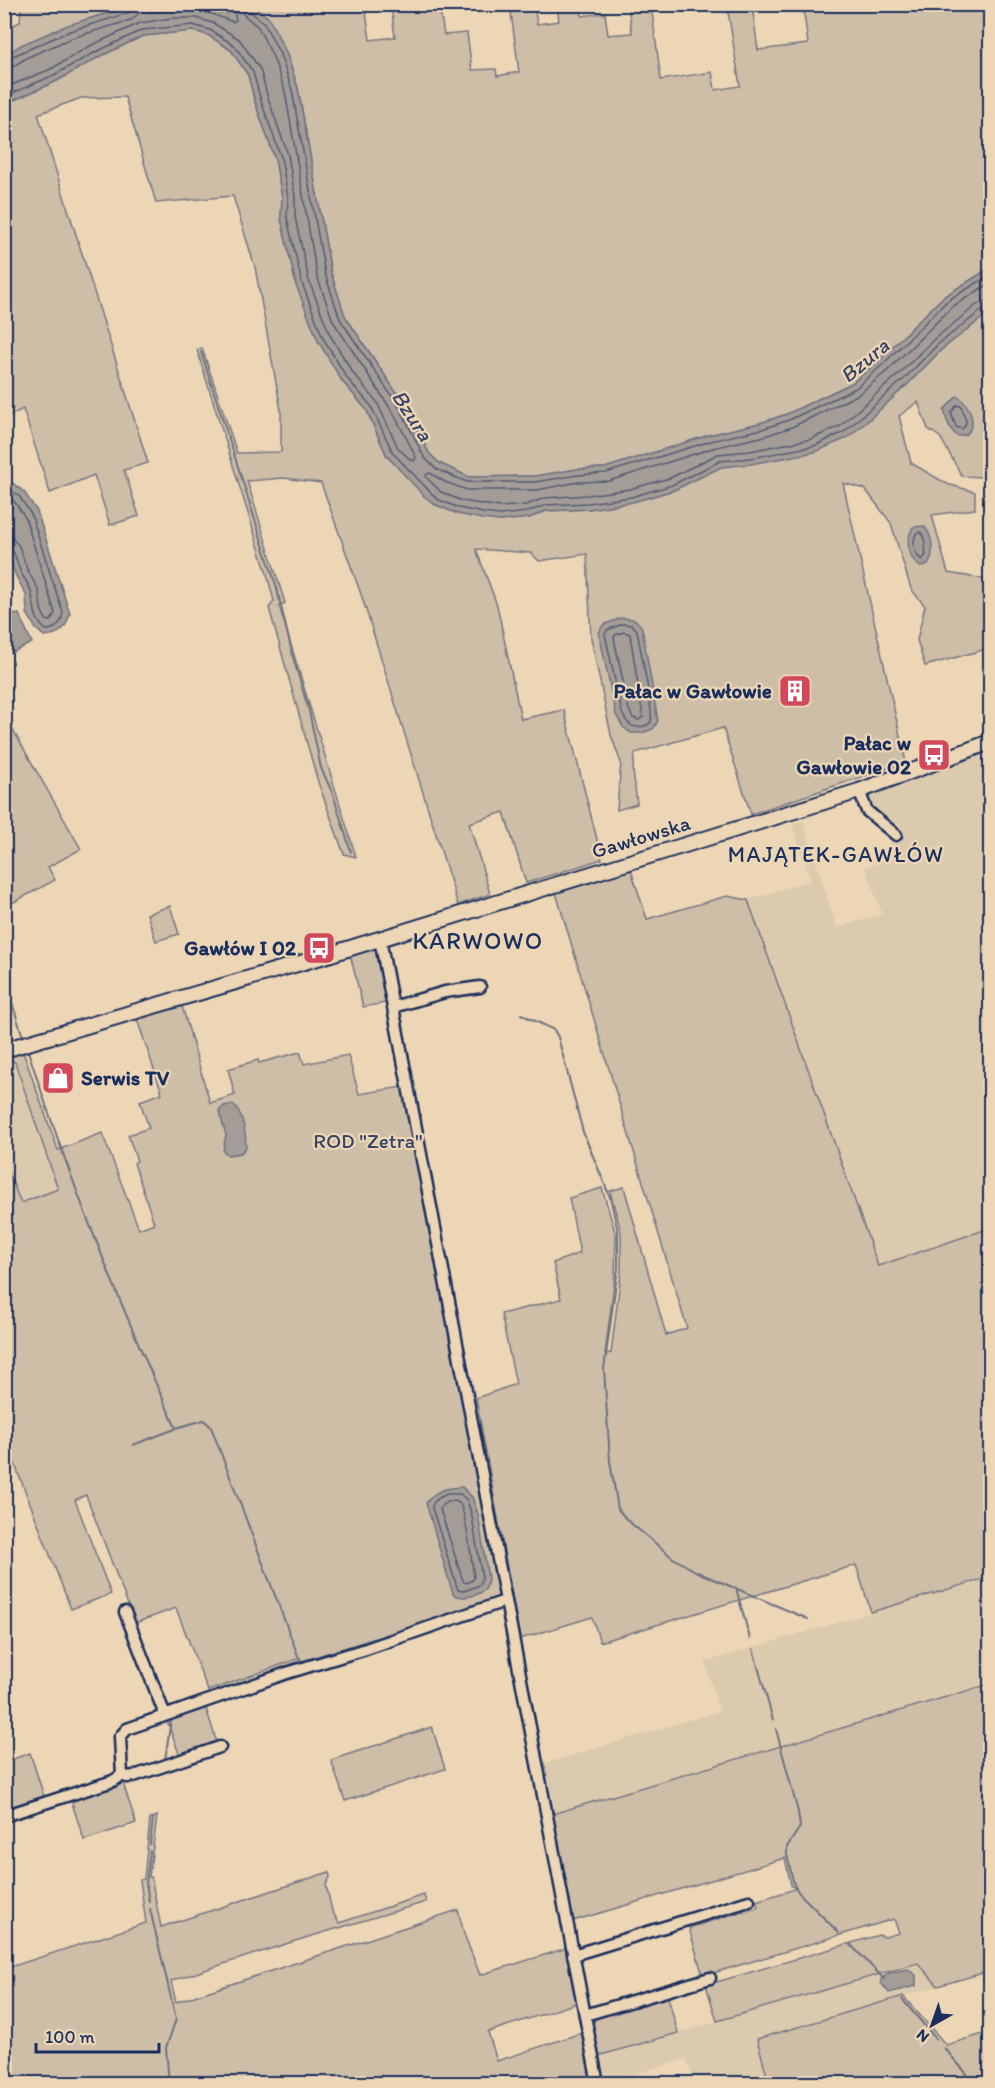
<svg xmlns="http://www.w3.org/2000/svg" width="995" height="2088" font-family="Itim,sans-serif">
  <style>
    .built { fill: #dccaaf }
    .green { fill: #cebea8; stroke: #747683; stroke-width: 1.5 }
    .water { fill: #a49d97; stroke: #6d7180; stroke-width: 1.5 }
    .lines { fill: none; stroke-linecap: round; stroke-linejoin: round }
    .shore { stroke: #525b75; stroke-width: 1.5 }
    .stream { stroke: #6d7180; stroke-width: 2 }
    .street-casing { stroke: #1b2f5e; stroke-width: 15 }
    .secondary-casing { stroke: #1b2f5e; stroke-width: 18 }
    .street { stroke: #ecd6b5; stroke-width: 10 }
    .secondary { stroke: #ecd6b5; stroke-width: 14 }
    .labels { text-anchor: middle; stroke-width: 4.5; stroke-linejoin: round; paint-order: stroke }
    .poi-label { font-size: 21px; font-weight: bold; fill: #1b2f5e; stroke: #ecd6b5; text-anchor: end }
    .street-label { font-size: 21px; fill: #1b2f5e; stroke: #ecd6b5 }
    .park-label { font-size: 21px; fill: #364469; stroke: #ecd6b5 }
    .water-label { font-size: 22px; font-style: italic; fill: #364569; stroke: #ecd6b5 }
    .neighbourhood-label { font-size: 22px; letter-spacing: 1.5px; fill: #1b2f5e; stroke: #ecd6b5 }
    .quarter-label { font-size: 24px; letter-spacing: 1.5px; fill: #1b2f5e; stroke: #ecd6b5 }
  </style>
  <rect width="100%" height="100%" fill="#ecd6b5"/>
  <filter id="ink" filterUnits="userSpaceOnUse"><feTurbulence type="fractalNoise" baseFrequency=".0167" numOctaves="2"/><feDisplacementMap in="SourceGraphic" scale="12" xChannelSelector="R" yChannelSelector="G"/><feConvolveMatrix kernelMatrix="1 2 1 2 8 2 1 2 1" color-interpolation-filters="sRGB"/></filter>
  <g filter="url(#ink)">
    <!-- built -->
    <g class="built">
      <polygon points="990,748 990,1228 878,1267 748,900 811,880 792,824 803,821 837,928 882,914 865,867 896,857 890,840 902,835 899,824 893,826 877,814 875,809 870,810 866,799 870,798 870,794"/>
      <polygon points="4,1058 15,1062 58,1189 20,1203 5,1164"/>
      <polygon points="990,1577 990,1684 552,1814 543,1764 719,1711 705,1662"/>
      <polygon points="990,1942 990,1971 757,2039 769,2083 694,2083 687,2059 604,2083 598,2056"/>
    </g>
    <!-- green -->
    <g class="green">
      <path d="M21 5H135C90 18 45 31 5 56V29L20 22Z"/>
      <polygon points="247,5 365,5 370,40 395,37 391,5 439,5 444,35 467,33 472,70 496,69 497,76 519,72 510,5 534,5 537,24 559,21 557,5 580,5 582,16 605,13 608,35 632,33 628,5 651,5 661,80 712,72 715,90 740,86 727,5 752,5 758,50 808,44 803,5 990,5 990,268 943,297 877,362 852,383 787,414 760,423 709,435 605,468 578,469 535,476 469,477 439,463 429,453 406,407 345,316 331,273 298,88 286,52 253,6"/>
      <polygon points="193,31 208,35 231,50 248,75 255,102 275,159 282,197 281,218 296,285 342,381 366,409 387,456 434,504 458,514 500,521 529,518 546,511 589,509 632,502 674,490 721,467 784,458 863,425 909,383 941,350 990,312 990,469 984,477 962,476 940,437 928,429 918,402 899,416 911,463 947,484 975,492 975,509 932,515 948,573 990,580 990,648 925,666 917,640 925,606 911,589 891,523 865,489 843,483 906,762 751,814 723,728 635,753 633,770 637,804 617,810 621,763 611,735 591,638 587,554 539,561 531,553 476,549 497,605 521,719 564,710 602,859 526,883 504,812 469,823 490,894 458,905 362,597 321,483 284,478 247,481 285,603 279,606 356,857 344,854 318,782 269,608 274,601 267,574 197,350 202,348 237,453 281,452 281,410 255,267 233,196 156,203 125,97 81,98 38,114 148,463 124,470 139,516 110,525 94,475 50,493 23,409 5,418 5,104 57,81 95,59 143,36"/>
      <polygon points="5,716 81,849 48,867 55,880 5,907"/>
      <polygon points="631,870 647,919 727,896 748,900 878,1266 990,1228 990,1577 871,1612 856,1565 600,1642 592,1617 520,1639 476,1398 516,1384 501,1314 561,1299 553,1263 580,1253 569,1198 602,1188 616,1235 615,1275 605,1354 611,1353 621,1273 621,1232 610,1191 624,1187 666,1335 687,1328 556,893"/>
      <polygon points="170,906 179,934 156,941 147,914"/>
      <polygon points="375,947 379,953 386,1003 363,1007 350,954"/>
      <polygon points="182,1006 210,1103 235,1095 228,1069 258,1060 259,1063 300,1052 304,1064 348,1055 359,1094 402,1087 500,1599 302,1661 300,1658 208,1691 176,1608 135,1623 86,1495 75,1500 111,1594 71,1609 5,1439 5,1164 21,1203 58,1189 15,1062 7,1058 23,1052 58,1150 102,1133 139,1229 154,1223 134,1163 137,1161 128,1135 149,1128 140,1101 162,1093 137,1019"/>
      <polygon points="990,1684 990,1971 938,1986 918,1963 717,2021 706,1985 879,1935 885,1937 899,1933 894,1919 703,1976 689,1928 743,1911 745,1912 756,1908 758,1906 756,1901 795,1889 791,1885 785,1858 573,1921 552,1814"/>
      <polygon points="206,1708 217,1743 180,1756 167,1721"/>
      <polygon points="432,1727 445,1769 345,1801 331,1760"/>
      <polygon points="30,1753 44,1796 10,1807 5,1791 5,1762"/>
      <polygon points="123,1783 136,1823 84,1840 71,1800"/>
      <polygon points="157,1816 149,1877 151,1877 161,1927 329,1872 330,1877 326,1885 332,1911 339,1923 424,1895 426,1902 295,1941 171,1981 176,2002 458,1910 464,1934 480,1975 567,1948 577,2003 488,2032 497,2061 584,2032 593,2083 5,2083 4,1969 146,1923 140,1880 144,1879 150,1819"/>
      <polygon points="903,1996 946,2045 990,2032 990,2083 769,2083 757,2039"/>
      <polygon points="668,1997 678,2033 598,2056 592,2025 597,2017"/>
    </g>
    <!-- water -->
    <g class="water">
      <polygon points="247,5 253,6 269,18 286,52 298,88 331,273 345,316 406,407 429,453 439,463 469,477 535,476 578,469 605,468 709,435 760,423 787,414 852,383 877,362 943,297 990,268 990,312 941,350 909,383 863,425 847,438 815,452 751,464 721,467 674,490 633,502 589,509 546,511 529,518 500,521 482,519 458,514 434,504 424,496 387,456 366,409 342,381 318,341 296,285 281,218 282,197 275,159 255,102 248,75 231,50 208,35 193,31 143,36 95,59 57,81 5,104 5,56 21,45 68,25 135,5"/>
      <path d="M957 396C970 405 978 422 966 435L957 436C949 429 946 420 944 410Z"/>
      <path d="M5 477 24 492 37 511 70 614C65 629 61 635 44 636L36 629 27 613 26 595 15 574 5 546Z"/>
      <path d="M924 526C933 536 935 553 928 565L920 567C907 557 905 541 913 527Z"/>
      <polygon points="19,614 32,643 11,653 5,649 5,616"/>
      <path d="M621 618C632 618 637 619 642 628L658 721 653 729 642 733H631L623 727 616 715 599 633 603 625Z"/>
      <path d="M233 1104C243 1112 246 1134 246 1147L241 1153 228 1155 223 1151 226 1135 219 1111 224 1106Z"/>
      <path d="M462 1487 472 1497 478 1514 488 1578C488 1581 487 1585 486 1588 480 1596 461 1600 453 1594L426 1503C436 1490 445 1488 462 1487Z"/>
      <polygon points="908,1969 916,1975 916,1986 889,1993 881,1983 881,1979 889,1973"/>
    </g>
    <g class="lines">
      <!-- shore -->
      <g class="shore">
        <path d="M149 4V10L151 12C189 8 197 7 233 22L236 20 232 4"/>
        <polyline points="249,4 250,11 264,23 280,54 292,90 325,274 340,319 401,410 424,457 436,469 467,482 535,482 578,475 606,473 711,441 762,429 789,420 856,388 881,366 947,301 990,275"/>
        <polyline points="4,60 70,31 128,13 132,9 132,4"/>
        <polyline points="4,68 12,67 28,57 72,38 131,20 138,14 140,4"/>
        <polyline points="4,88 51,69 88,47 140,23 172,18 196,18 213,23 239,39 260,69 268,98 288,155 295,196 295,217 309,281 330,335 353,373 377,402 398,448 411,460 414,461 416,457 394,414 333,321 317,276 285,91 273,57 258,27 243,14 241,4"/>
        <polyline points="4,97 54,75 92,54 142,30 193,25 210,30 234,45 253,72 261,101 281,157 288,197 287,218 302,283 323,338 347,378 371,406 393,453 437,499 459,508 483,513 500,515 527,512 546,505 588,503 631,497 672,485 720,461 751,458 814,446 844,432 905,378 937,345 981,311 990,307"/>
        <polyline points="990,283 952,307 886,372 859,394 792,427 765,436 713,448 609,481 579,482 537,490 467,490 445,482 430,473 427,474 426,477 441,492 462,501 500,507 526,505 545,498 588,495 630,489 670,478 718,454 750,451 811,439 840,426 900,373 933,340 978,304 990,300"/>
        <polygon points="957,405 961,406 966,421 965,426 962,429 956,427 951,413"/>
        <path d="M4 485 19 496 31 514 63 613C61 623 57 630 46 630 34 620 35 609 32 595 31 587 25 580 21 573 17 564 16 554 10 546L4 545"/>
        <polyline points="4,494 14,501 25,517 55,613 51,621 46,620 41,609 39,591 27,569 19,546 13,539 4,538"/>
        <path d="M920 532 924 536 926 555 922 560C914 555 912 542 916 534Z"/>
        <path d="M623 624 632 625 637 630C639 644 654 711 651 721 650 725 647 725 644 726 632 730 627 723 622 713L605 634 607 630Z"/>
        <polygon points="624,632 630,634 643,717 639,720 633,718 629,710 614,638 615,635"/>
        <path d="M447 1494H460L467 1500 472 1516 482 1578 480 1585 464 1591 458 1590 432 1508C432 1500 441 1497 447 1494Z"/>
        <path d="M450 1501C453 1501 456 1500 459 1503 466 1509 472 1565 474 1577L473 1580 466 1583 463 1581 440 1509 442 1505Z"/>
      </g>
      <!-- stream -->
      <g class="stream">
        <polyline points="201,352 276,585 293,657 309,711 321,768 333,794 351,852"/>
        <polyline points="4,978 23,1037"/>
        <polyline points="521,1014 554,1030 558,1037 583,1132 610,1197 618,1232 618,1268 604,1369 610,1461 618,1509 627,1520 673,1558 697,1572 808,1619"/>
        <path d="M28 1051C69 1179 120 1306 176 1428L204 1420 211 1427 300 1661 186 1702"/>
        <polyline points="133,1445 175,1429"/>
        <polyline points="736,1588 750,1639"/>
        <polyline points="753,1649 773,1720"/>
        <polyline points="169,1708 173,1706"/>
        <polyline points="136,1719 156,1712"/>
        <polyline points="776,1729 798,1812 800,1827 787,1847 787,1855 794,1885 799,1893 839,1933"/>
        <polyline points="115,1734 127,1722"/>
        <polyline points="165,1760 171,1720"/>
        <polyline points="150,1844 153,1818"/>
        <polyline points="149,1901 146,1883 150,1851"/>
        <polyline points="150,1909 176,2019 166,2048 169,2084"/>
        <polyline points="850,1944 884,1979"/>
        <polyline points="902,1999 936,2039"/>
        <polyline points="944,2048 967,2074 972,2084"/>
      </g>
      <defs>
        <g id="street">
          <polyline points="859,791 867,811 896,835"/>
          <polyline points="380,939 598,2084"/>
          <polyline points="393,1007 445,992 480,987"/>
          <polyline points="125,1612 165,1715"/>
          <polyline points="220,1747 134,1776 127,1777 122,1775 120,1737 127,1729 287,1673 366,1649 505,1601"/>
          <polyline points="4,1816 113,1781 122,1775"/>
          <polyline points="573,1955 749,1901"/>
          <polyline points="585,2015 710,1978"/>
        </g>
        <polyline id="secondary" points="4,1050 321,957 698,841 859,791 990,742"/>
      </defs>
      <!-- street casing -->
      <use href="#street" class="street-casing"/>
      <!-- secondary casing -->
      <use href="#secondary" class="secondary-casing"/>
      <!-- street -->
      <use href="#street" class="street"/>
      <!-- secondary -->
      <use href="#secondary" class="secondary"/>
    </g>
  </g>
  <!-- icons -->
  <defs>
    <symbol id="building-square" viewBox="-11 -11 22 22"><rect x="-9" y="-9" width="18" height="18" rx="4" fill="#d1495b" stroke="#ecd6b5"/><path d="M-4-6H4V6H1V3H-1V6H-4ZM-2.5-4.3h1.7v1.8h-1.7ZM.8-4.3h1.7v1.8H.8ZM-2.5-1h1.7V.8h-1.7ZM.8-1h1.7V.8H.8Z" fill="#fff"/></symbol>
    <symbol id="bus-square" viewBox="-11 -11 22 22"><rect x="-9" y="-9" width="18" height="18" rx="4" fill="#d1495b" stroke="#ecd6b5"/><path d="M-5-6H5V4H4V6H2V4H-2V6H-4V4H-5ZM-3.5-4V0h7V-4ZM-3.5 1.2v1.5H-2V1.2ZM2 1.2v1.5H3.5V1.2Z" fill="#fff"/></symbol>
    <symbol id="shop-square" viewBox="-11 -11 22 22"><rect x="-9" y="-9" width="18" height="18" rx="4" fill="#d1495b" stroke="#ecd6b5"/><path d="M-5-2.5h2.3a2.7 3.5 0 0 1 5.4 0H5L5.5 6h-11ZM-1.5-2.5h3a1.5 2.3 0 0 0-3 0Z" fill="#fff"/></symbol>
  </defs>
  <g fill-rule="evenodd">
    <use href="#building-square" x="776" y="672" width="38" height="38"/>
    <use href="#bus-square" x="915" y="736" width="38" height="38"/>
    <use href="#bus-square" x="300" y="929" width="38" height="38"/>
    <use href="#shop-square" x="39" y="1059" width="38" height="38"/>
  </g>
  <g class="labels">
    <!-- poi labels -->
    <g class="poi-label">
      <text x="772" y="698">Pałac w Gawłowie</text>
      <text x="911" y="750">Pałac w<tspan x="911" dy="24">Gawłowie 02</tspan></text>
      <text x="296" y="955">Gawłów I 02</text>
      <text x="81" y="1085" text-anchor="start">Serwis TV</text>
    </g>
    <!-- street labels -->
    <g class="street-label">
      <text transform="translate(641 837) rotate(-17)" y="7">Gawłowska</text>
    </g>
    <!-- park labels -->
    <g class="park-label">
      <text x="368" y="1148">ROD "Zetra"</text>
    </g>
    <!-- water labels -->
    <g class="water-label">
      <text transform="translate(864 360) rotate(-40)" y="8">Bzura</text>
      <text transform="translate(413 415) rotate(57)" y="8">Bzura</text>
    </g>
    <!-- neighbourhood labels -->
    <g class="neighbourhood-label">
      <text x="836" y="862">MAJĄTEK-GAWŁÓW</text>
    </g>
    <!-- quarter labels -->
    <g class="quarter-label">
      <text x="478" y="949">KARWOWO</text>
    </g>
  </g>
  <!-- margin -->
  <rect width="995" height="2088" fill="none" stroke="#ecd6b5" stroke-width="24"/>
  <rect x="12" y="12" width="971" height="2064" fill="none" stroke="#1b2f5e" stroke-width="2" filter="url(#ink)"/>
  <!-- north arrow -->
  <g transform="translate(932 2025) rotate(220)" stroke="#ecd6b5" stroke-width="4.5" paint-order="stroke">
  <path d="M0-4.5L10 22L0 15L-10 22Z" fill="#1b2f5e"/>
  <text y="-9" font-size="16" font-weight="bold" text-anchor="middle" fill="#1b2f5e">N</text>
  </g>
  <!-- scale -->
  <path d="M36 2043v9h123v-9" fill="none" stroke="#1b2f5e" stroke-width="3"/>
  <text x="45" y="2043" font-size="18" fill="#1b2f5e" stroke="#ecd6b5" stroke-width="4.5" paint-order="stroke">100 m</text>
</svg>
